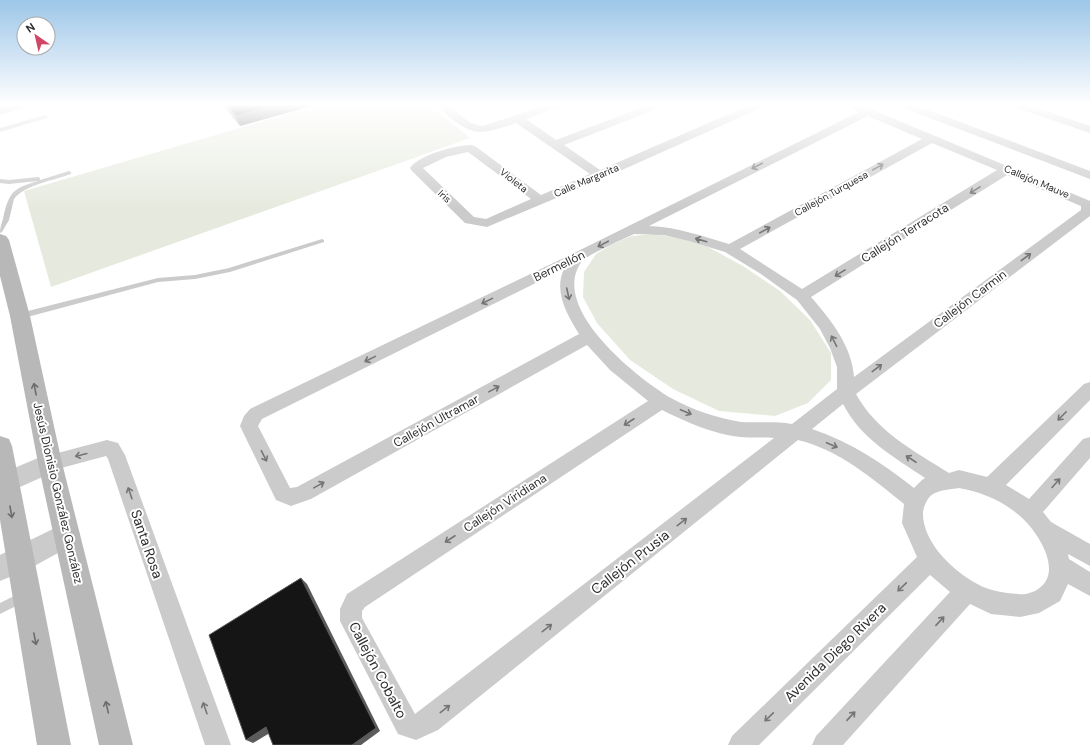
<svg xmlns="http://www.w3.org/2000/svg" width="1090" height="745" font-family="'DM Sans',sans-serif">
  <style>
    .green { fill: #e6eade }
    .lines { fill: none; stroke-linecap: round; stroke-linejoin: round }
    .service { fill: #cbcbcb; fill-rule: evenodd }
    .minor { fill: #cbcbcb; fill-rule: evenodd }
    .tertiary { fill: #cbcbcb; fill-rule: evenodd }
    .secondary { fill: #b8b8b8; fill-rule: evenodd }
    .wall { fill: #8a8a8a }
    .shaded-wall { fill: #5b5b5b }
    .building { fill: #151515; stroke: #5b5b5b }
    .oneway { stroke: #757575 }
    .oneway2 { stroke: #6c6c6c }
    .labels { text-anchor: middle; stroke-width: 4; stroke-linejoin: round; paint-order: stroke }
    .far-street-label { font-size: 10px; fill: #2e2e2e; stroke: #fff }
    .street-label { font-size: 12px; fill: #2e2e2e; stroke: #fff }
    .near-street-label { font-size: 14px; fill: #2e2e2e; stroke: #fff }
  </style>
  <rect width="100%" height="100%" fill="#fff"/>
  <!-- green -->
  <g class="green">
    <polygon points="318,105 429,105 470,138 51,287 24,191"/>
    <polygon points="656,234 684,239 708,247 743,266 780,291 810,320 831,353 831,380 808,403 775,416 719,411 673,389 630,360 597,323 583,297 584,272 596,254 611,245 631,236"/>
  </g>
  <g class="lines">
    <!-- service -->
    <g class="service">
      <polygon points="45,115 48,117 47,118 0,132 0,128"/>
      <path d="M69 171 71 172V174C55 180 24 185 14 199L9 220 2 232 0 233C0 226 3 221 4 214 10 191 14 188 38 181L9 184 0 183V179L9 180 38 177 40 178V180Z"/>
      <polygon points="322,239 324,240 324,242 230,272 195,279 158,282 20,319 16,316 20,313 158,278 195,275 229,268"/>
      <polygon points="22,592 26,593 27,597 26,601 0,614 0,603"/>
    </g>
    <!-- minor -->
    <g class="minor">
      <path d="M442 105H454L452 108C461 116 470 125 483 126L546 105H561L560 107 526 119 556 140 648 105H663L662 107 564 145 600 170 750 105H764L763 107 604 178 487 227 465 223 412 171 410 168C419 155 455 145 471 145L475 146 541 195 590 174 516 123C478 136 473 137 441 110L440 108ZM468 152 531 199 486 219 474 217 423 168 446 157Z"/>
      <path d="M847 105H861L1007 166H1012L1014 169 1090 201V216L856 394C876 431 914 451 949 473L959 470 987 477 1084 384 1090 382V400L1006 485 1029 499 1083 439 1090 437V458L1043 512 1051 522 1090 544V566L1068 554 1069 559 1090 572V596L1068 584 1060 601 1039 613 1020 617 991 614 970 604 843 745H812L816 736 950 592 930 575 759 745H728L732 736 917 557 902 523 904 504C872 478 839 450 798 440L438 730 416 740 398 734 340 621V609L347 594 648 401 610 370 587 345 311 499 291 506 276 500 240 426 244 416 250 409 572 254 859 112ZM868 116 922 139 729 244C702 236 677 227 649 226ZM932 143 997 170 802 289 740 249ZM1007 175 1081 206V210L854 377C852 346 831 320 811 297ZM634 234 664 235 689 241 725 252 761 274 797 300 820 329 830 348 837 367V389L792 424C775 421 758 423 741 422 729 420 717 417 705 413 693 409 680 403 669 397 635 376 548 307 582 261 586 256 625 238 634 234ZM564 269C553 292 568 316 579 334L297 487 290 488 258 426 262 419ZM843 404C861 439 894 457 925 478L922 480 914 488C882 463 851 442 812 429ZM662 410C686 422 713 434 740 437 751 438 763 437 774 438L415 714 362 618V611L365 607ZM959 488C982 492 1003 501 1021 517 1038 532 1064 572 1038 589 1033 593 1024 595 1018 594 1001 593 986 590 972 581 949 567 922 540 923 512 924 505 928 496 935 493 942 490 952 489 959 488Z"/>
      <polygon points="900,105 915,105 1090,171 1090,179 901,107"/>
      <polygon points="1013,105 1028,105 1090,126 1090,133 1014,107"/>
      <polygon points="107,440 118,443 125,455 231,745 205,745 108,459 106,456 50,471 43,469 40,463 43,457 50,455"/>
    </g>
    <!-- tertiary -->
    <g class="tertiary">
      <polygon points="50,453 58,456 62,463 58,470 0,496 0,474"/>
      <polygon points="67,522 76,525 80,534 76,543 29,569 0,581 0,555"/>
    </g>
    <!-- secondary -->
    <g class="secondary">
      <polygon points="4,105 25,105 23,108 0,115 0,106"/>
      <polygon points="0,234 6,236 9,240 30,316 62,463 133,745 99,745 38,463 10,316 0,276"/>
      <polygon points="0,436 9,439 12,446 71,745 37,745 0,520"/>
    </g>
  </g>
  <!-- wall -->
  <polygon class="wall" points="223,105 315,105 240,126"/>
  <!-- shaded-wall -->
  <g class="shaded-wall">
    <polygon points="276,105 315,105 240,126 236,116"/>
    <polygon points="301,578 307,584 380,731 361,745 352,745"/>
    <polygon points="266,727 273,731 253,743 246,740"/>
  </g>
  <!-- building -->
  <g class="building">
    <polygon points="227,105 276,105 236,116"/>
    <polygon points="301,578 376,728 352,745 273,745 266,727 246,740 209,635"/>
  </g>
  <!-- one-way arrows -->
  <defs><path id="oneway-shaft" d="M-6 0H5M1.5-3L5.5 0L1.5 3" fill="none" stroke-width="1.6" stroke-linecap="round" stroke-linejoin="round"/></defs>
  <g class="oneway">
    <use href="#oneway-shaft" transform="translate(757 166) rotate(153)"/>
    <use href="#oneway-shaft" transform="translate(878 167) rotate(-29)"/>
    <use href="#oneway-shaft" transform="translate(975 190) rotate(148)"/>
    <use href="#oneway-shaft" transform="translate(765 230) rotate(-29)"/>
    <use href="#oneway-shaft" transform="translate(701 240) rotate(-164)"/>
    <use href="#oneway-shaft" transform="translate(603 244) rotate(152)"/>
    <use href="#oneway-shaft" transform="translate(1026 257) rotate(-37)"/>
    <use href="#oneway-shaft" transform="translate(840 273) rotate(148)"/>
    <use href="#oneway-shaft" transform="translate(568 294) rotate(78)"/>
    <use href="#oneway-shaft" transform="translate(487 301) rotate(154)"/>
    <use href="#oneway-shaft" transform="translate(834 341) rotate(-117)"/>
    <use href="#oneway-shaft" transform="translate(370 359) rotate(154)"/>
    <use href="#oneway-shaft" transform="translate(877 368) rotate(-37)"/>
    <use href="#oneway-shaft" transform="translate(494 389) rotate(-29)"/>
    <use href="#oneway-shaft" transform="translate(686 412) rotate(23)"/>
    <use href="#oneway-shaft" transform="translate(1062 416) rotate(135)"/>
    <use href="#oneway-shaft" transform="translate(629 422) rotate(147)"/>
    <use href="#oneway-shaft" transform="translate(832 445) rotate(23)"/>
    <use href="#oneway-shaft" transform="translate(81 455) rotate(166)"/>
    <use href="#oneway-shaft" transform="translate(264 456) rotate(63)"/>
    <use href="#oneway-shaft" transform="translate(911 459) rotate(-147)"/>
    <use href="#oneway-shaft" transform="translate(1056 483) rotate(-48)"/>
    <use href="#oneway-shaft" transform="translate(319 485) rotate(-29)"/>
    <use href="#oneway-shaft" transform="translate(130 493) rotate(-109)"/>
    <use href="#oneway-shaft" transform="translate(682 522) rotate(-38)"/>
    <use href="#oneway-shaft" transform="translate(450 539) rotate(147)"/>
    <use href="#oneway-shaft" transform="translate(902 587) rotate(136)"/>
    <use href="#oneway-shaft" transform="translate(940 621) rotate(-47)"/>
    <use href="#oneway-shaft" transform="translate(547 628) rotate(-38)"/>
    <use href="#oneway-shaft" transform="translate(205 708) rotate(-109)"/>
    <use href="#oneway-shaft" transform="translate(445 709) rotate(-38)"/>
    <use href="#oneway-shaft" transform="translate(851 716) rotate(-47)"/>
    <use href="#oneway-shaft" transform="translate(769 717) rotate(136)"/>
  </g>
  <g class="oneway2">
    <use href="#oneway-shaft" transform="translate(35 389) rotate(-101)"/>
    <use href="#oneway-shaft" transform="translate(11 512) rotate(80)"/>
    <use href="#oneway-shaft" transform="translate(35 639) rotate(79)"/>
    <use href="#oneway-shaft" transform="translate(107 707) rotate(-103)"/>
  </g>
  <!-- sky -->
  <linearGradient id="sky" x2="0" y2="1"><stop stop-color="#9dc6e8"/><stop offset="0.5" stop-color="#fff"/><stop offset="1" stop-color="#fff" stop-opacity="0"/></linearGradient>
  <rect width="1090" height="209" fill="url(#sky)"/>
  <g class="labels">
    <!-- far-street labels -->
    <g class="far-street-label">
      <text transform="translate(514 180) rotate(38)" y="4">Violeta</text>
      <text transform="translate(586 180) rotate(-23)" y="4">Calle Margarita</text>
      <text transform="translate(1037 181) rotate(23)" y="4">Callejón Mauve</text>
      <text transform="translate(831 193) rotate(-29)" y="4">Callejón Turquesa</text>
      <text transform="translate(445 196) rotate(43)" y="4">Iris</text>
    </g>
    <!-- street labels -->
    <g class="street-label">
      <text transform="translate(905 233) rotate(-32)" y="4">Callejón Terracota</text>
      <text transform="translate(559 266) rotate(-26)" y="4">Bermellón</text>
      <text transform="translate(970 299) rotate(-37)" y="4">Callejón Carmin</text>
      <text transform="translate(436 421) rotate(-29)" y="4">Callejón Ultramar</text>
      <text transform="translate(58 493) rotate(77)" y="4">Jesús Dionisio González González</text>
      <text transform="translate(505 503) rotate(-33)" y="4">Callejón Viridiana</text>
    </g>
    <!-- near-street labels -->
    <g class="near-street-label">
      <text transform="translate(147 544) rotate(71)" y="5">Santa Rosa</text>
      <text transform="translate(630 562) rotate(-38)" y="5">Callejón Prusia</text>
      <text transform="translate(835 652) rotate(-44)" y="5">Avenida Diego Rivera</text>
      <text transform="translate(378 670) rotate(62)" y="5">Callejón Cobalto</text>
    </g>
  </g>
  <!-- north arrow -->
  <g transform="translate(36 36) rotate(326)"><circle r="19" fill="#ffffff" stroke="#ababab"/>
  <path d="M0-3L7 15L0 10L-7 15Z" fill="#d04666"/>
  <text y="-6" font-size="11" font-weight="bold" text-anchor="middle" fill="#2e2e2e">N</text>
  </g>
</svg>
